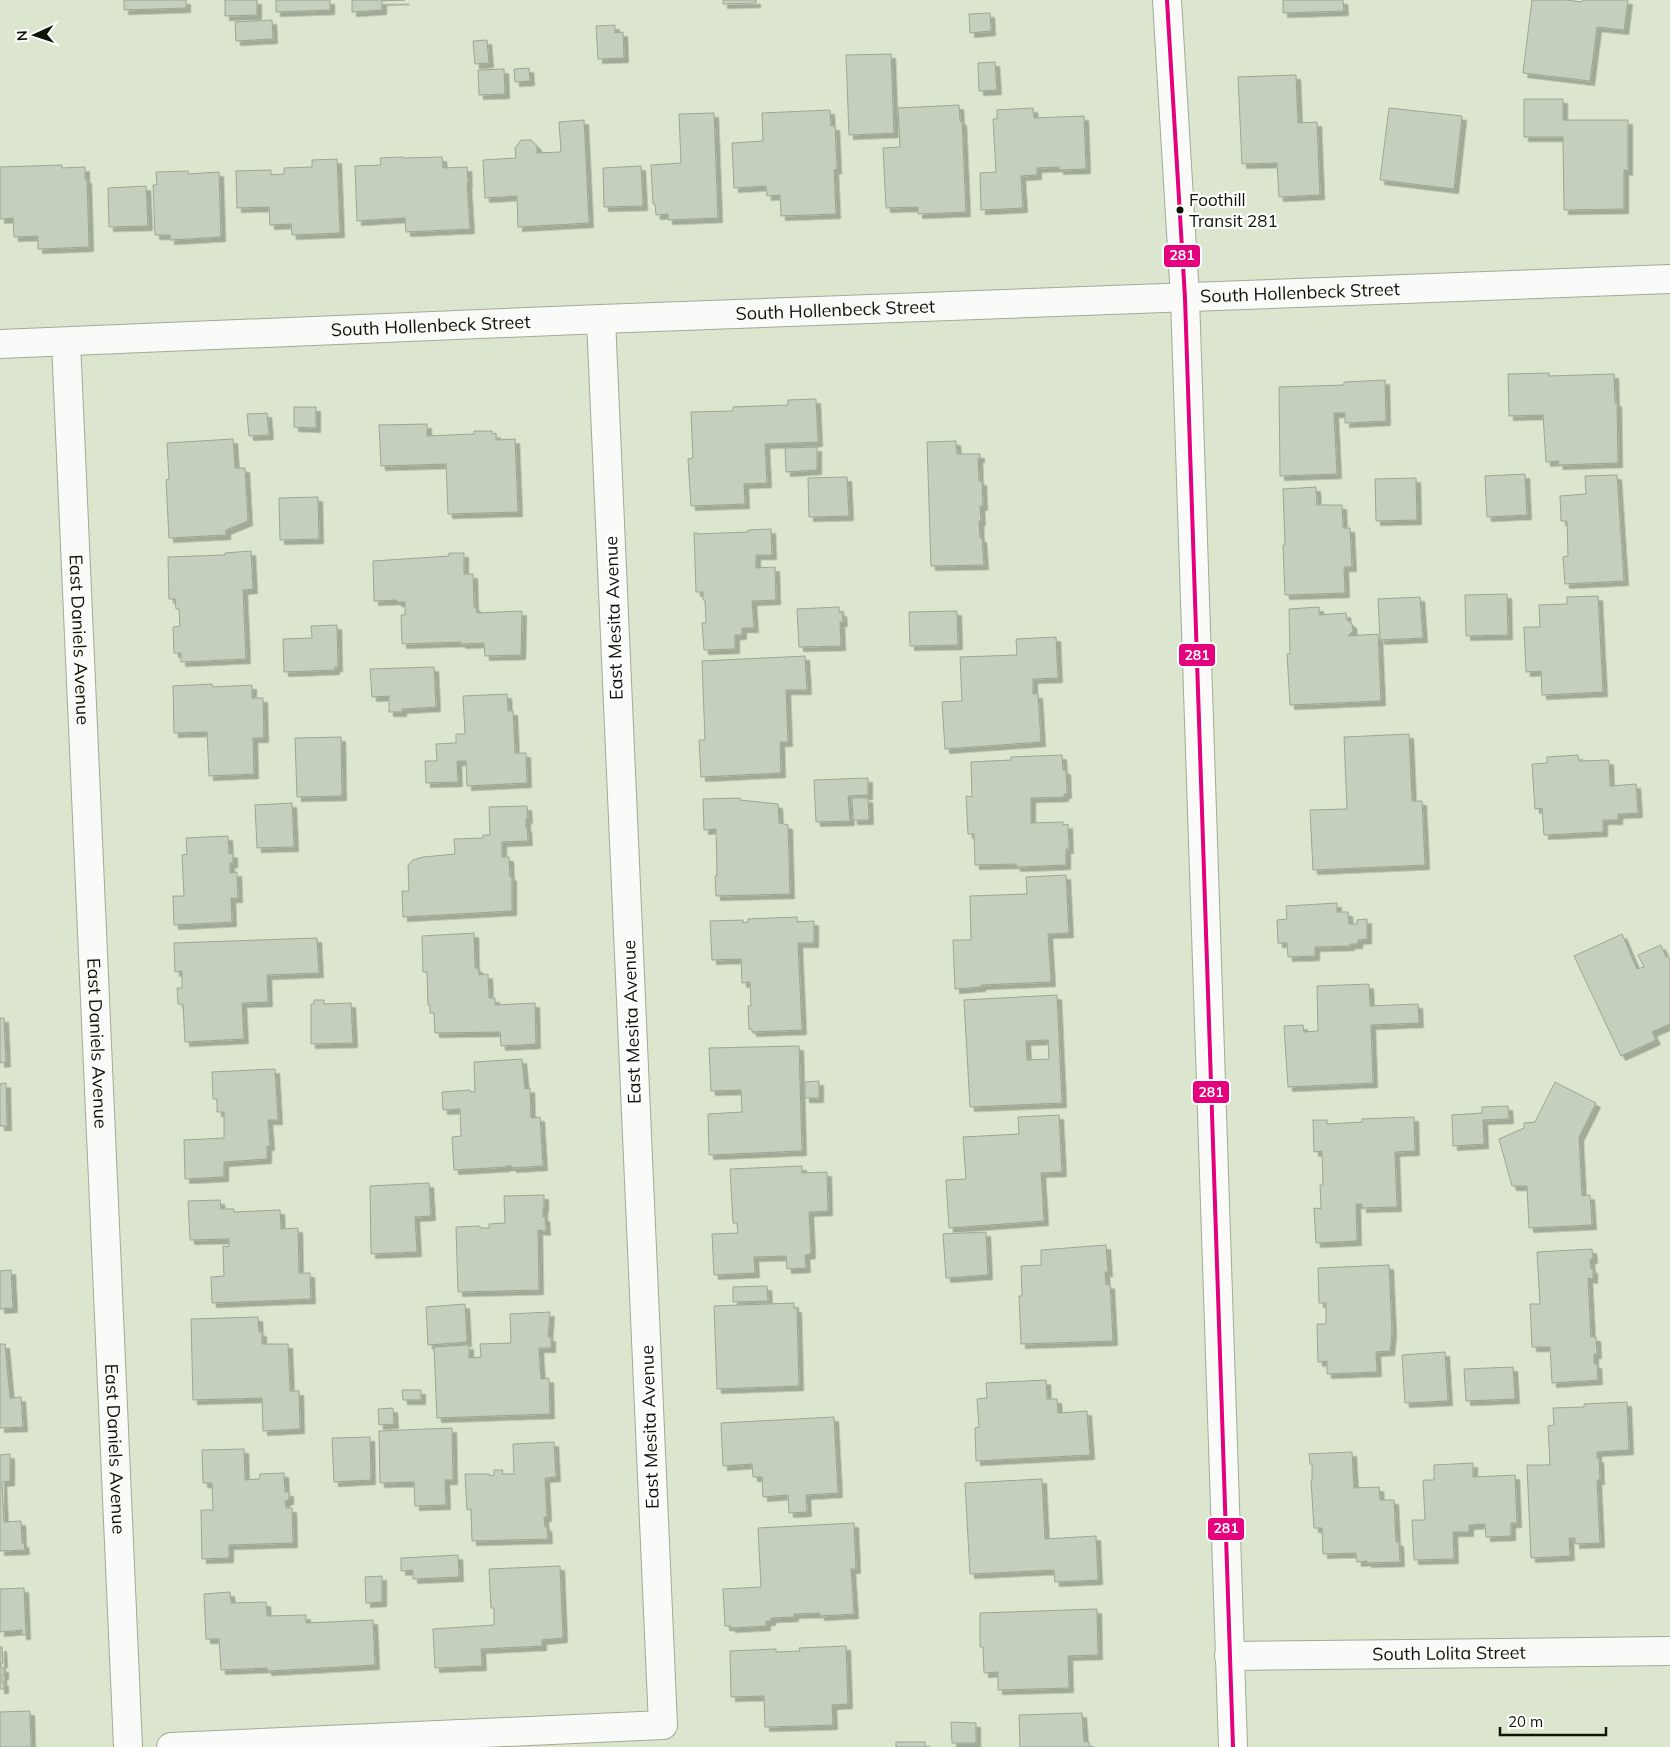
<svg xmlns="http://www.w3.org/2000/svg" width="1670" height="1747" font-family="Mulish,sans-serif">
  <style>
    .building { fill: #c4cfbe; stroke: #9ca695; fill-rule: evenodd; filter: url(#shadow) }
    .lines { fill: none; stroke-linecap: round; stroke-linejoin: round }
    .street-casing { stroke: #a2aa97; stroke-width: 30 }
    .secondary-casing { stroke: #a2aa97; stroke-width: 30 }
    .street { stroke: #fafbf8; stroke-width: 28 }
    .secondary { stroke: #fafbf8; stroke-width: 28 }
    .bus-1-casing { stroke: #fff; stroke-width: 8 }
    .bus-1 { stroke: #e5007d; stroke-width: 4 }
    .bus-dot { fill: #0f1506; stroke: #fff; stroke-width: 2 }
    .labels { text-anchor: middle; stroke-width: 4.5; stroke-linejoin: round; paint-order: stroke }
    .bus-label { font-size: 17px; fill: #0f1506; stroke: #fff; text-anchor: start }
    .street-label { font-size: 18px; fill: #0f1506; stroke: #fff }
    .line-badge { stroke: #fff; stroke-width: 2 }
    .badge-label { font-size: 14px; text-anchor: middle; font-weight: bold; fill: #fff }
  </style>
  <defs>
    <filter id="shadow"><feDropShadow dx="4.5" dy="4.5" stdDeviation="0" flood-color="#0004"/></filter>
  </defs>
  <rect width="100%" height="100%" fill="#dce6ce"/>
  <!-- building -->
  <g class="building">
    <polygon points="124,0 186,0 186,8 124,10"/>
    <polygon points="225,0 257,0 257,15 225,16"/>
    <polygon points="276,0 330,0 330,10 276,12"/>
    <polygon points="352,0 405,0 382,1 382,10 352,12"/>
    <polygon points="723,0 756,0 756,3 723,4"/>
    <polygon points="1283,0 1343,0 1344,11 1283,13"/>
    <polygon points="1532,0 1567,0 1582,2 1583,0 1628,0 1624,30 1597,27 1590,81 1523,73"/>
    <polygon points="990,13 991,31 970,33 969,14"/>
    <polygon points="272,20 273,39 236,41 235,22"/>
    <polygon points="615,25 615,33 623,32 624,58 598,59 596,26"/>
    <polygon points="487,40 489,63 475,64 473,41"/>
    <polygon points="891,54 894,133 849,135 846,55"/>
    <polygon points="995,62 997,90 979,91 978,63"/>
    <polygon points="529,68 530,81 515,82 514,69"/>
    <polygon points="504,69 505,94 479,95 478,70"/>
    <polygon points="1296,75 1298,123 1317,122 1320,195 1279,197 1277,163 1242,164 1238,77"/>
    <polygon points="1524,99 1563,99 1563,120 1628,120 1628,171 1624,170 1624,209 1564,210 1563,137 1524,137"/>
    <polygon points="959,105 960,121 962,121 966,212 918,214 918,207 886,208 883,148 900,147 898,108"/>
    <polygon points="1033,108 1034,118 1084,116 1086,169 1059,170 1059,167 1037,168 1037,175 1021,176 1023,208 981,210 980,173 996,172 993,119 997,119 997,110"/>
    <polygon points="1389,108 1462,116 1454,189 1380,180"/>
    <polygon points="830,110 831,126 835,126 837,169 834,170 836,214 781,216 780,195 767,196 766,186 734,188 732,143 763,141 762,113"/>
    <polygon points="714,113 718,218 668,220 668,214 656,215 655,204 653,204 651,165 681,163 679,114"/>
    <polygon points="584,120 589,223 518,227 517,196 485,198 483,160 516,158 515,148 521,140 531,140 537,146 537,153 561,152 559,122"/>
    <polygon points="403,157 403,158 442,157 443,168 467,167 468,183 467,183 470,229 406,232 405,218 357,221 355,166 381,165 380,158"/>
    <polygon points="337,159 340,233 292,235 291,224 270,225 269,207 237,208 236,171 271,170 271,175 284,174 284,168 312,167 312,160"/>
    <polygon points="62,165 62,168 85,167 85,179 87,179 89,247 38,249 38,236 14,237 13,218 0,219 0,167"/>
    <polygon points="641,166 643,206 604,207 603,168"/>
    <polygon points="188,171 188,174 219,172 221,237 170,240 170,235 155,235 153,185 157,185 156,172"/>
    <polygon points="146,186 148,226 109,227 108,188"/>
    <polygon points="1549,373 1549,376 1614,374 1615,403 1617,402 1618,463 1558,465 1559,461 1546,462 1543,415 1509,416 1508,374"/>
    <polygon points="1385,380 1386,421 1345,423 1345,413 1334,413 1337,474 1280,476 1279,387 1344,385 1344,382"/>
    <polygon points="816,399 818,442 765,444 767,483 744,484 745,504 691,506 688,459 693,458 691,412 733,411 733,407 788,405 788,400"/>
    <polygon points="294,407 316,407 316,428 294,427"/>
    <polygon points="267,413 269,435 249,436 247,414"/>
    <polygon points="427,424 427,436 474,434 474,431 492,431 492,434 496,433 496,440 515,439 518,512 448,514 446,464 381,466 379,425"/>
    <polygon points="233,439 235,468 245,468 248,521 226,530 226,535 169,538 166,480 169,479 167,443"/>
    <polygon points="956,441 957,454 980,454 980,458 978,458 979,481 982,481 983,506 980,506 981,521 979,521 980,538 982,538 984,565 931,566 927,442"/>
    <polygon points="817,447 817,470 786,472 785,448"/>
    <polygon points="1525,474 1527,515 1487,517 1485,476"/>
    <polygon points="1617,475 1624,581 1565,584 1563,557 1568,556 1567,521 1561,521 1560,496 1586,494 1585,476"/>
    <polygon points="847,477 849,516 809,517 808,478"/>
    <polygon points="1416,478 1417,520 1376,521 1375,479"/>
    <polygon points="1316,487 1317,505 1342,505 1343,528 1350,528 1352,567 1344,567 1345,593 1285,595 1283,545 1285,545 1283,489"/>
    <polygon points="318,497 319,539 280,540 279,498"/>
    <polygon points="771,529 772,555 756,555 756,568 775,567 776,600 752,601 754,628 742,628 742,635 735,635 735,649 704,650 702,623 706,623 705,600 703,600 703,592 696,592 694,533 698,533 698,534 748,532 748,530"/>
    <polygon points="251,551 253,589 243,590 246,659 181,662 181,653 174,653 173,627 180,626 179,609 176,609 175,599 169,599 168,557 225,555 225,553"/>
    <polygon points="449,553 464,553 464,574 473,574 474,607 476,607 477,613 522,611 521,655 485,656 484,643 461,644 461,642 402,644 401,615 405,615 405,602 397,602 397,600 374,601 373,561 449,556"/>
    <polygon points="1507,594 1508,635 1466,636 1465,595"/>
    <polygon points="1598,596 1603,692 1542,695 1541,671 1526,672 1524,627 1540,627 1539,605 1567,604 1567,597"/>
    <polygon points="1420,597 1423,638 1380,640 1378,599"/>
    <polygon points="839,607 839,612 842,612 843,622 840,622 841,646 799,647 797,609"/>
    <polygon points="1319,607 1319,615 1346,613 1347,620 1352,624 1353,631 1348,636 1378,634 1381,701 1290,705 1287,654 1290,654 1289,609"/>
    <polygon points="957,611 958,645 910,646 909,612"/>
    <polygon points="337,625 338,667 335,667 335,670 284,672 283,639 312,638 311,626"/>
    <polygon points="1056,637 1058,678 1033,679 1033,694 1038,694 1041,742 945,749 942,702 962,701 960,657 1017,655 1016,639"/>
    <polygon points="805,656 807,690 786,690 788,742 780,742 781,773 701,777 699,740 705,740 702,661"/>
    <polygon points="434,667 436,707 402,709 402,712 389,712 389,696 372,697 370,669"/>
    <polygon points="212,684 213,687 252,685 252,698 263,698 264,738 253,738 254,774 209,776 207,732 174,733 173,686"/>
    <polygon points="507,694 508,711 513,711 515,753 526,753 527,783 467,786 466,761 457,761 458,782 426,783 425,761 437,761 436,744 456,743 456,734 465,734 463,696"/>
    <polygon points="1409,734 1412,801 1422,801 1425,865 1313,870 1310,810 1347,809 1344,737"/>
    <polygon points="341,737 342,796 297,797 295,738"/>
    <polygon points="1062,755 1063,770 1066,770 1067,794 1064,794 1064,797 1031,798 1031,823 1063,822 1063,825 1068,824 1069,849 1066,849 1066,865 1016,867 1016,864 975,865 974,834 968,834 966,796 972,797 971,762 1011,760 1011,757"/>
    <polygon points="1578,755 1579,761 1609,760 1610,786 1636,784 1638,813 1618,814 1618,820 1603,820 1603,832 1544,835 1542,808 1535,809 1532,764 1547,763 1547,757"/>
    <polygon points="868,778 868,795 848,796 850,821 816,822 814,780"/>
    <polygon points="740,798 740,800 778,804 779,823 788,825 790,894 716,896 715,876 717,876 716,829 704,830 703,799"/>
    <polygon points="852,798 868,798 869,820 853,820"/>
    <polygon points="292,803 294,847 257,848 255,805"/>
    <polygon points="527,806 528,819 526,818 526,827 527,827 528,841 502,842 502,857 509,857 510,877 512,876 512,911 403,917 402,891 409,891 408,865 413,860 423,857 455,854 454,839 483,838 483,835 490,835 489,807"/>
    <polygon points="228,836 229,854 233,853 233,863 230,863 230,873 237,872 238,898 231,898 232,922 174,925 173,896 184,896 182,855 187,854 186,838"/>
    <polygon points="1066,875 1069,933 1048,934 1051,982 981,985 981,987 955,989 953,940 971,940 970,896 1027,894 1026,877"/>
    <polygon points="1337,903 1337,912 1348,912 1349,924 1357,924 1357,920 1367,919 1367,939 1358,940 1358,944 1350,944 1350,946 1315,947 1315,956 1288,957 1287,943 1278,943 1277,920 1287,919 1286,906"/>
    <polygon points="797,917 797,922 814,921 814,943 798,943 802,1030 752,1032 752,1029 749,1029 748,1006 751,1006 750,982 742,983 741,959 712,960 710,921 743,920 743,923 748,922 748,919"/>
    <polygon points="474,933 475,968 478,968 479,975 488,974 489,998 495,998 495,1005 535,1003 536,1044 501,1046 500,1032 435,1033 434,1013 430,1013 430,1005 428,1005 427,972 423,972 422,936"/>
    <polygon points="1622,934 1637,969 1644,967 1638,955 1661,945 1666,957 1668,956 1670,960 1670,1024 1652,1032 1656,1040 1621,1056 1574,956"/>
    <polygon points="317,938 319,973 267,975 268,1002 242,1003 244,1039 185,1042 183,1004 178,1004 177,988 182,988 182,971 175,972 174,943"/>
    <polygon points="1369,984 1370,1006 1418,1004 1419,1023 1371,1025 1373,1083 1288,1087 1284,1026 1303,1025 1304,1032 1318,1031 1317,986"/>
    <path d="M1057 995 1062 1103 970 1107 964 1000ZM1048 1040 1049 1059 1027 1060 1026 1041Z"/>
    <polygon points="314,1000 324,1000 324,1004 351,1003 353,1043 311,1044 311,1004 314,1004"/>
    <polygon points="0,1018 4,1018 6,1062 0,1063"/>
    <polygon points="799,1046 802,1151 709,1155 708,1114 742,1112 741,1090 711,1091 709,1048"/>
    <polygon points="522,1059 525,1089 530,1088 531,1118 540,1117 543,1166 512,1168 512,1166 506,1166 506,1167 454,1170 452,1137 461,1136 460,1109 443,1110 442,1092 470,1090 471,1092 475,1092 474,1062"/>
    <polygon points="275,1069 278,1120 268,1120 270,1146 267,1146 267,1159 224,1162 224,1177 185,1179 184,1140 224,1138 224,1112 217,1112 217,1099 213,1099 212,1072"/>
    <polygon points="819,1081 819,1098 805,1098 805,1082"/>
    <polygon points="1555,1082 1596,1103 1579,1137 1582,1196 1590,1195 1592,1225 1529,1228 1527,1186 1512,1186 1499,1139 1524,1128 1524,1123 1535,1122"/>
    <polygon points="6,1083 7,1126 0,1126 0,1084"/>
    <polygon points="1508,1106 1509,1119 1483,1120 1484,1144 1453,1146 1452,1115 1482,1113 1482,1107"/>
    <polygon points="1059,1115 1062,1172 1041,1173 1044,1221 949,1228 946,1180 966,1179 963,1137 1019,1134 1018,1117"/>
    <polygon points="1414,1117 1415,1151 1395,1152 1397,1207 1362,1208 1362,1204 1356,1204 1357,1241 1316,1243 1314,1208 1321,1209 1320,1185 1323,1185 1322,1151 1314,1152 1313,1120 1327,1120 1327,1124 1362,1122 1362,1119"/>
    <polygon points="802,1166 802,1173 827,1172 828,1211 809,1212 811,1254 805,1255 806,1268 787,1269 786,1256 754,1257 755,1273 714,1275 712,1234 738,1233 737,1223 733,1223 730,1169"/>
    <polygon points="429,1183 431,1216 415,1217 417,1252 371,1254 370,1186"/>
    <polygon points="544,1195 544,1208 543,1208 543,1217 545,1217 546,1231 538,1230 539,1290 458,1292 456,1227 480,1226 480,1228 489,1228 489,1224 505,1223 504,1196"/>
    <polygon points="220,1200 221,1209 234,1209 234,1212 280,1210 281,1229 298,1228 299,1273 310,1273 311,1299 212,1303 211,1277 224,1276 223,1246 229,1247 229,1239 190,1240 188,1201"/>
    <polygon points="986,1232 988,1275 946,1278 943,1234"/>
    <polygon points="1106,1245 1108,1272 1105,1272 1106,1285 1110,1284 1113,1341 1021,1344 1019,1296 1022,1296 1021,1266 1041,1265 1041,1250"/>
    <polygon points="1592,1249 1593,1259 1590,1259 1591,1269 1593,1269 1593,1279 1588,1278 1591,1337 1596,1337 1597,1354 1594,1354 1594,1364 1597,1364 1598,1380 1552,1383 1550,1347 1532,1347 1530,1304 1540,1304 1537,1252"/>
    <polygon points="1389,1265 1392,1332 1390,1351 1376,1352 1377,1372 1327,1374 1327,1361 1318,1362 1317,1324 1326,1324 1326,1303 1319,1303 1318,1268"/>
    <polygon points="11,1270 13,1308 0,1309 0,1271"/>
    <polygon points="767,1286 768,1301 733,1302 733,1287"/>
    <polygon points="794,1303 794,1308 797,1308 799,1386 717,1389 714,1306"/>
    <polygon points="465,1304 467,1342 428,1345 426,1307"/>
    <polygon points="550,1312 548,1337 551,1337 551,1348 539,1348 541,1379 549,1378 550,1414 437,1418 434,1347 469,1345 469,1358 481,1357 480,1344 511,1343 510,1314"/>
    <polygon points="258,1317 259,1332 262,1332 262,1344 288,1344 290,1391 299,1391 300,1429 263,1431 262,1398 193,1400 191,1319"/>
    <polygon points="0,1344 5,1344 10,1398 21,1397 23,1427 0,1428"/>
    <polygon points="1445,1352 1448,1401 1405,1403 1402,1355"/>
    <polygon points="1513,1367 1515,1399 1466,1401 1464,1369"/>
    <polygon points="1046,1380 1047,1399 1057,1399 1058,1413 1087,1411 1090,1455 976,1461 975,1428 979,1427 977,1399 987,1398 986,1383"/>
    <polygon points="402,1390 421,1390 421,1400 403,1400"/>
    <polygon points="1627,1402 1629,1450 1597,1452 1597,1458 1599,1458 1600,1480 1597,1480 1600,1543 1575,1544 1575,1538 1569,1538 1570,1556 1531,1558 1527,1465 1550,1465 1548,1426 1554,1425 1553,1408 1584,1407 1584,1404"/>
    <polygon points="393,1408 394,1424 379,1425 378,1409"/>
    <polygon points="834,1417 838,1493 806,1495 807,1512 789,1513 788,1495 763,1497 762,1477 753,1477 752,1464 723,1466 721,1423"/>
    <polygon points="452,1428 453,1480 445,1480 446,1505 415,1506 414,1482 380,1483 379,1431"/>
    <polygon points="370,1437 371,1480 334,1482 332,1438"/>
    <polygon points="554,1442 556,1477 545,1478 547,1517 544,1517 545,1527 547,1527 548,1539 472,1541 471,1509 467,1510 465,1474 489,1474 490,1476 494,1475 494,1470 503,1470 502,1474 514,1474 513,1444"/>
    <polygon points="244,1449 245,1480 259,1479 260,1474 284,1473 285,1492 289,1492 289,1500 285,1501 286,1508 292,1508 293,1543 229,1545 229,1558 202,1559 201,1510 213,1510 212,1483 203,1483 202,1450"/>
    <polygon points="1352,1452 1354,1488 1379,1487 1380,1500 1394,1500 1396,1542 1399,1542 1400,1562 1367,1563 1367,1561 1357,1562 1356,1553 1323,1554 1322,1528 1314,1528 1311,1480 1312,1480 1312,1464 1310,1464 1309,1454"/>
    <polygon points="10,1454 10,1481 2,1482 4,1522 21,1521 22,1543 24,1543 25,1550 0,1551 0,1455"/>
    <polygon points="1473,1463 1473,1477 1515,1475 1517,1523 1511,1523 1511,1536 1486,1537 1485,1524 1469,1525 1469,1532 1453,1532 1454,1559 1414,1560 1412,1520 1425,1520 1423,1480 1434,1480 1434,1465"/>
    <polygon points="1042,1479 1045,1539 1096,1536 1098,1580 1055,1582 1054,1570 970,1574 965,1483"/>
    <polygon points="854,1523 856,1569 851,1569 854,1614 820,1616 820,1613 794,1614 794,1617 771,1618 771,1621 766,1621 766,1626 731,1628 731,1626 725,1626 723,1589 761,1587 758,1528"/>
    <polygon points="458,1555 459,1577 413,1579 413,1570 401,1571 401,1558"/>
    <polygon points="560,1566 563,1638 542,1640 542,1646 481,1649 482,1666 435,1668 433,1629 494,1625 494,1608 491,1608 489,1569"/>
    <polygon points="382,1576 382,1602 366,1603 365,1577"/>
    <polygon points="24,1588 26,1635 22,1635 22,1630 0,1632 0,1589"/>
    <polygon points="230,1592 231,1603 266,1602 267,1616 306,1615 306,1623 373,1620 375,1665 267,1671 267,1668 221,1670 219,1639 206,1639 204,1594"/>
    <polygon points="1097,1609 1098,1655 1068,1656 1069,1688 998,1690 998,1672 984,1673 983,1647 980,1647 980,1613"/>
    <polygon points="846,1646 848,1704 832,1705 833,1725 765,1727 764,1696 731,1697 730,1651 776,1649 776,1652 800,1651 799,1648"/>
    <polygon points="0,1647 2,1647 3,1663 1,1663 1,1668 4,1668 4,1675 2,1675 2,1682 4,1682 4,1689 0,1689"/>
    <polygon points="30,1711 31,1747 0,1747 0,1712"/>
    <polygon points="1082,1713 1084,1742 1089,1742 1090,1747 1020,1747 1019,1715"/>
    <polygon points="951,1722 976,1723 976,1743 952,1743"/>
    <rect x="896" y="1742" width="29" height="5"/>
  </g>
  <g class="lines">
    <defs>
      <g id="street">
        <path id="s1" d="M66 342 128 1747"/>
        <path id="s2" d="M1229 1656 1670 1651"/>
        <polyline points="171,1747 663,1725 601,319"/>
      </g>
      <g id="secondary">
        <polyline points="1167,0 1185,298 1233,1747"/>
        <path id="s3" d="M0 344 601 319 1670 279"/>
      </g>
    </defs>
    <!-- street casing -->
    <use href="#street" class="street-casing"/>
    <!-- secondary casing -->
    <use href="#secondary" class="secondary-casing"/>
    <!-- street -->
    <use href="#street" class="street"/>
    <!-- secondary -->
    <use href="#secondary" class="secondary"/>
    <defs>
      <polyline id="bus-1" points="1167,0 1185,298 1233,1747"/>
    </defs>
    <!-- bus-1 casing -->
    <use href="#bus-1" class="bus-1-casing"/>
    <!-- bus-1 -->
    <use href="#bus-1" class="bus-1"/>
  </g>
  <!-- markers -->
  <circle class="bus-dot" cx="1180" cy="210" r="4.5"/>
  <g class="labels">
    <!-- bus labels -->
    <g class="bus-label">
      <text x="1189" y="206">Foothill<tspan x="1189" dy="21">Transit 281</tspan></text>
    </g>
    <!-- street labels -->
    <g class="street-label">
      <text dy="6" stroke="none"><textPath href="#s3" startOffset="1301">South Hollenbeck Street</textPath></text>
      <text dy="6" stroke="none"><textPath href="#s3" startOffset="836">South Hollenbeck Street</textPath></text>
      <text dy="6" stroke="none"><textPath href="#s3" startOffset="431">South Hollenbeck Street</textPath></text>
      <text transform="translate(614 618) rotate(-92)" y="6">East Mesita Avenue</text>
      <text dy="6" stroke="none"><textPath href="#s1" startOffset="298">East Daniels Avenue</textPath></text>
      <text transform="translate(632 1022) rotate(-92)" y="6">East Mesita Avenue</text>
      <text dy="6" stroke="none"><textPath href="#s1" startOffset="702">East Daniels Avenue</textPath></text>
      <text transform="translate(650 1427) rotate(-92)" y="6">East Mesita Avenue</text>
      <text dy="6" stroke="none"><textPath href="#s1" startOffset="1108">East Daniels Avenue</textPath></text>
      <text dy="6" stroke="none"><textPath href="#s2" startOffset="220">South Lolita Street</textPath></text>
    </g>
  </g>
  <g class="line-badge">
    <rect x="1163" y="244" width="38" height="24" rx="5" fill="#e5007d"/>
    <rect x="1178" y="643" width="38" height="24" rx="5" fill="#e5007d"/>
    <rect x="1192" y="1080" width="38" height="24" rx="5" fill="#e5007d"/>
    <rect x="1207" y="1517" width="38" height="24" rx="5" fill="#e5007d"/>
  </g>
  <g class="badge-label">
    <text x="1182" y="260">281</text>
    <text x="1197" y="660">281</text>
    <text x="1211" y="1097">281</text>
    <text x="1226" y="1533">281</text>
  </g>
  <!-- north arrow -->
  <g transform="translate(35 35) rotate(267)" stroke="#ffffff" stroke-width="4" paint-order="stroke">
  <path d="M0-4L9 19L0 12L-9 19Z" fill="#0f1506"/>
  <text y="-8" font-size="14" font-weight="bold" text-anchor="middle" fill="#0f1506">N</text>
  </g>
  <!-- scale -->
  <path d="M1500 1727v8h106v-8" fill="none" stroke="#0f1506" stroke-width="2.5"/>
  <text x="1508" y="1727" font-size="15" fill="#0f1506" stroke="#ffffff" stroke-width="4" paint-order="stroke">20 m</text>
</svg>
